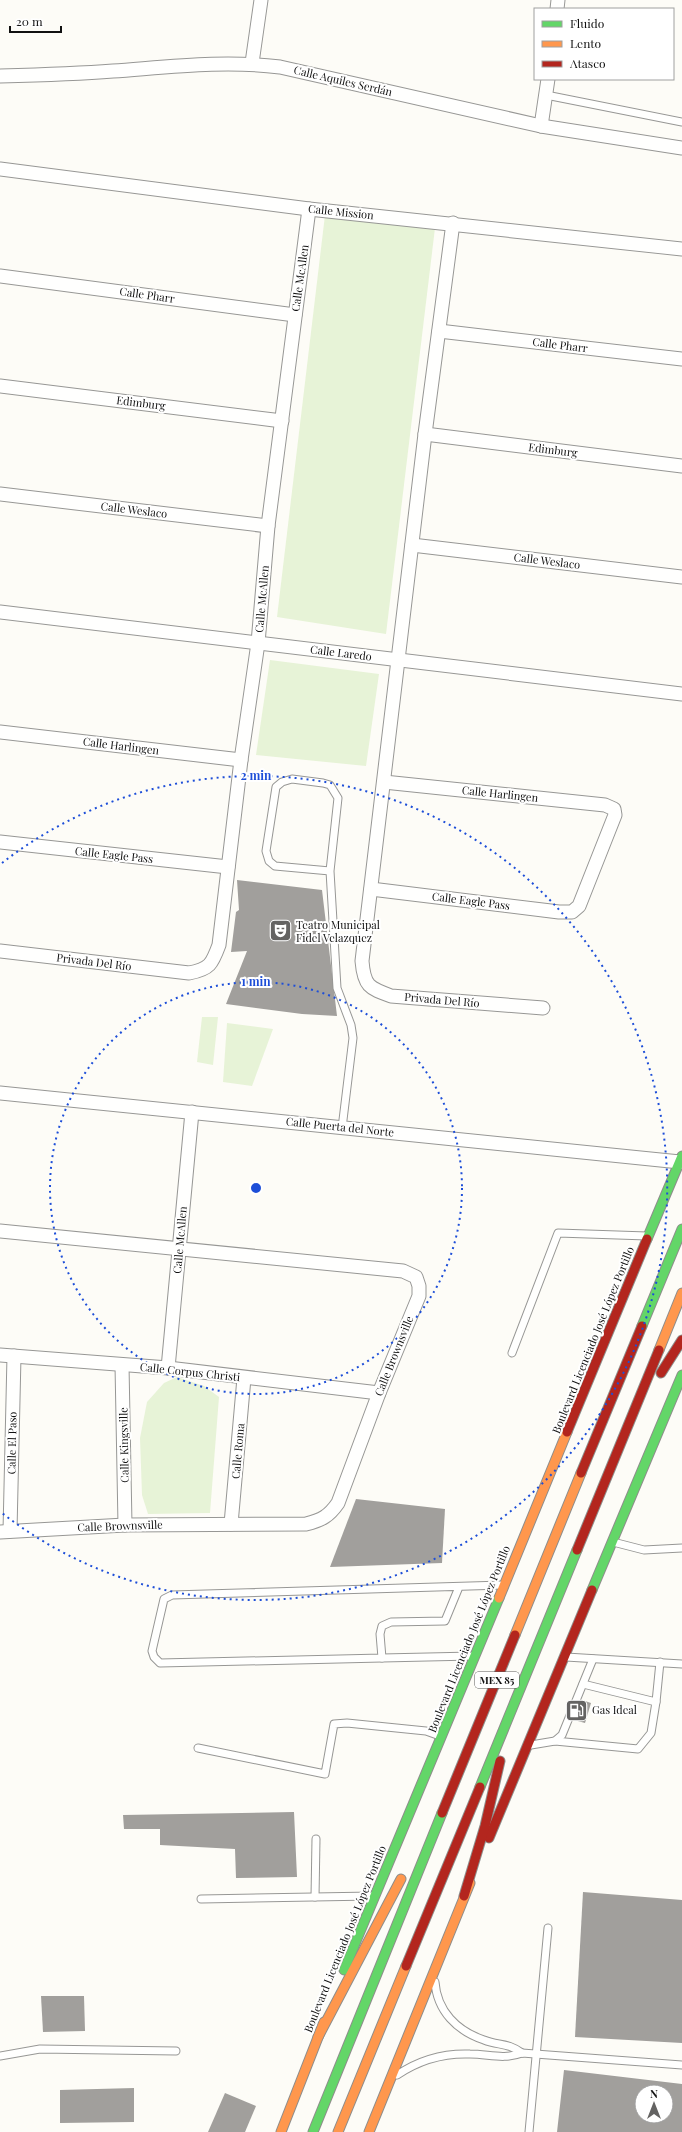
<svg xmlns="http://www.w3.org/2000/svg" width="682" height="2132" font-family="'Playfair Display',serif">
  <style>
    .green { fill: #e7f3d7 }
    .building { fill: #a19f9c; fill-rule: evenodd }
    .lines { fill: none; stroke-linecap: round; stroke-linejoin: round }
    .lane-casing { stroke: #979795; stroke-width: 9 }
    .street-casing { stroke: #979795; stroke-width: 15 }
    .fast-casing { stroke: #8e8d8b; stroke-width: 11 }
    .slow-casing { stroke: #8e8d8b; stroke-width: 11 }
    .jam-casing { stroke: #8e8d8b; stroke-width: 11 }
    .lane { stroke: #fffffe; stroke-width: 7 }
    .street { stroke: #fffffe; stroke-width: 13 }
    .fast { stroke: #63d668; stroke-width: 9 }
    .slow { stroke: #ff974d; stroke-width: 9 }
    .jam { stroke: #b3261e; stroke-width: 9 }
    .ring { fill: none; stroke: #1d4ed8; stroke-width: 2; stroke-dasharray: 2 4 }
    .labels { text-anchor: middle; stroke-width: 4; stroke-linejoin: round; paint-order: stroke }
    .shield { fill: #fff; stroke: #585858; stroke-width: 1 }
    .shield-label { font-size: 10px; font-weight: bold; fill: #111 }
    .street-label { font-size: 11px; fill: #111; stroke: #fff }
    .poi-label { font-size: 11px; fill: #111; stroke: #fff; text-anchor: start }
    .centre { fill: #1d4ed8; stroke: #fff; stroke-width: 2 }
    .ring-label { font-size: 12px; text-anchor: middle; font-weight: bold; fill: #1d4ed8; stroke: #fff; stroke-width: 4; stroke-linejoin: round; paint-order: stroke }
  </style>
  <rect width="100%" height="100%" fill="#fdfcf7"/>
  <!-- green -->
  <g class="green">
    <polygon points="325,215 435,228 386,634 277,617"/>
    <polygon points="270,660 379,674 366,766 256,755"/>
    <polygon points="202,1017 218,1017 213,1065 197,1062"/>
    <polygon points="227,1023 273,1029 252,1086 223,1082"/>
    <polygon points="177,1377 204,1386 219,1397 210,1513 148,1514 142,1495 140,1438 147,1402 164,1383"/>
  </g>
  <!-- building -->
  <g class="building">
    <polygon points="237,880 322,890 337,1016 302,1014 226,1004 247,951 231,952 236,912 239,910"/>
    <polygon points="356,1499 445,1509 442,1563 330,1567"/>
    <polygon points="582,1700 591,1703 585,1723 574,1720"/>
    <polygon points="294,1812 297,1877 236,1878 235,1849 160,1845 160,1829 124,1829 123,1815"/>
    <polygon points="583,1892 682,1900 682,2043 575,2037"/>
    <polygon points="41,1996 84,1996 85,2031 43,2032"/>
    <path d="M564 2070 682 2084V2132H557ZM642 2092H666V2116H642Z"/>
    <polygon points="134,2088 134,2122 60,2123 60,2090"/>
    <polygon points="225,2093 256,2106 245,2132 208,2132"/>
  </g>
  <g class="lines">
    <defs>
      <g id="lane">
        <polyline points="546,95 682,122"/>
        <polyline points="330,871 275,866 269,861 266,851 276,787 282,782 292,779 323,783 330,785 338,798 330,871 337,988 351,1025 353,1038 342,1128"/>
        <polyline points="512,1353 558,1233 647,1236"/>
        <polyline points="613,1542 644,1550 682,1548"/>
        <polyline points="459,1587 445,1621 391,1622 382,1626 380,1634 382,1658 160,1663 154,1657 152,1651 164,1599 172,1595 503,1585"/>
        <polyline points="566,1657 682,1664"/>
        <polyline points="382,1658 473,1656"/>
        <polyline points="656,1702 660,1662"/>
        <polyline points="555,1741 638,1749 651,1733 656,1702 583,1684"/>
        <polyline points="531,1745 555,1741 562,1735 593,1659"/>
        <polyline points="198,1748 325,1774 334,1724 347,1723 426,1731 440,1736"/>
        <polyline points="315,1897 316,1839"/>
        <polyline points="201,1899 373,1896"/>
        <path d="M435 1982C437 2011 457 2031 484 2040 499 2046 507 2042 522 2053"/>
        <polyline points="0,2056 40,2049 176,2051"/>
        <path d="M397 2075C419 2060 443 2053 470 2054 489 2054 503 2060 522 2053L682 2065"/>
        <polyline points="529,2132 548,1928"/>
      </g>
      <g id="street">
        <polyline points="557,9 558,0"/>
        <polyline points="252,63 261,0"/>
        <path d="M0 76C38 75 75 74 113 71 169 67 224 60 280 67L541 126 682 148"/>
        <polyline points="541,126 548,79"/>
        <polyline points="0,169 309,209 682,249"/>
        <path d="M453 223 425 434 362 961C364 986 369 988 391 996L543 1008"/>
        <polyline points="0,276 295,315"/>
        <polyline points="439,331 682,359"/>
        <polyline points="0,386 282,421"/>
        <polyline points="425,434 682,466"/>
        <polyline points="0,494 268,526"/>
        <polyline points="412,545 682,577"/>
        <polyline points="0,612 682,694"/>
        <polyline points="0,732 241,760"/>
        <polyline points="0,842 228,867"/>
        <polyline points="371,889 559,912 572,912 579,906 615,815 614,809 605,805 384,782"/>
        <path d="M0 951 189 973C210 969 212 964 219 945L241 760 258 643 268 526 309 209"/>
        <polyline points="0,1093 680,1162"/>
        <path d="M0 1231 403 1271 416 1277 419 1286V1296L379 1393 338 1503C329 1516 322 1520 306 1524L125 1525 0 1532"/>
        <polyline points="0,1355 168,1368 379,1393"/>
        <polyline points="122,1365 125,1525"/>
        <polyline points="168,1368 192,1112"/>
        <polyline points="231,1524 244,1378"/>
        <polyline points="10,1531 14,1356"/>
      </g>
      <g id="fast">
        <polyline points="647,1239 682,1156"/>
        <polyline points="642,1326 682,1229"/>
        <polyline points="592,1590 682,1375"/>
        <polyline points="480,1787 577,1550"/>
        <polyline points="344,1970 499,1598"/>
        <polyline points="313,2132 442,1813"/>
      </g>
      <g id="slow">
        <polyline points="659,1350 682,1293"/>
        <polyline points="499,1598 567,1432"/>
        <polyline points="515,1635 581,1473"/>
        <polyline points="318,2037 401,1879"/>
        <polyline points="281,2132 324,2022"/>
        <polyline points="338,2132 406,1966"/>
        <polyline points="369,2132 470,1883"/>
      </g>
      <g id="jam">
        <polyline points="661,1373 682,1340"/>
        <polyline points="567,1432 647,1239"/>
        <polyline points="581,1473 642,1326"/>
        <polyline points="577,1550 659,1350"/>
        <polyline points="442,1813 515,1635"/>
        <polyline points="489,1838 592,1590"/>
        <polyline points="464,1896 485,1826 500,1761"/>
        <polyline points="406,1966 480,1787"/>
      </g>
    </defs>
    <!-- lane casing -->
    <use href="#lane" class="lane-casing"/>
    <!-- street casing -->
    <use href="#street" class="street-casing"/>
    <!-- fast casing -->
    <use href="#fast" class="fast-casing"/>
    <!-- slow casing -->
    <use href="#slow" class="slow-casing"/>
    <!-- jam casing -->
    <use href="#jam" class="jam-casing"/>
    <!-- lane -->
    <use href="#lane" class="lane"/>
    <!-- street -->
    <use href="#street" class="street"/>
    <!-- fast -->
    <use href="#fast" class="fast"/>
    <!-- slow -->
    <use href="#slow" class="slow"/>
    <!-- jam -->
    <use href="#jam" class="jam"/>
  </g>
  <!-- distance rings -->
  <g class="ring">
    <circle cx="256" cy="1188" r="206"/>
    <path d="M2 863A412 412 0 1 1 2 1513"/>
  </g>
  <!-- icons -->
  <defs>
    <symbol id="theatre-square" viewBox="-11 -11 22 22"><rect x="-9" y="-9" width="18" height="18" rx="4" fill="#646362" stroke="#fff"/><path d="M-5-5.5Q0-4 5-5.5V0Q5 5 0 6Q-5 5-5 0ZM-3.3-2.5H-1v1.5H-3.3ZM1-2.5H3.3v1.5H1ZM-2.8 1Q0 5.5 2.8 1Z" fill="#fff"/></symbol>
    <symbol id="fuel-square" viewBox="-11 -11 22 22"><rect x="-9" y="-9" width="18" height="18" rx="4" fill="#646362" stroke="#fff"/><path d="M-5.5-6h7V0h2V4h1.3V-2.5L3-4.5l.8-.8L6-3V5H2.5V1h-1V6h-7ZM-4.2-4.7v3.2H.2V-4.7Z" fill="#fff"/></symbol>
  </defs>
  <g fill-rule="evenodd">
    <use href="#theatre-square" x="268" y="918" width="25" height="25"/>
    <use href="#fuel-square" x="564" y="1698" width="25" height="25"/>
  </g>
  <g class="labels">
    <!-- shield labels -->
    <rect class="shield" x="475" y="1672" width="44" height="16" rx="3"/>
    <g class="shield-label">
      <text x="497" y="1684">MEX 85</text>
    </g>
    <!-- street labels -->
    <g class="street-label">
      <text transform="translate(343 81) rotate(13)" y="4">Calle Aquiles Serdán</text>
      <text transform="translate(341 212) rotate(6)" y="4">Calle Mission</text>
      <text transform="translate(300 278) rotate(-82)" y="4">Calle McAllen</text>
      <text transform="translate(147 295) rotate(8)" y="4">Calle Pharr</text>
      <text transform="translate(560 345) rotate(7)" y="4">Calle Pharr</text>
      <text transform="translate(141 403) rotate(7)" y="4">Edimburg</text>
      <text transform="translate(553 450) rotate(7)" y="4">Edimburg</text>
      <text transform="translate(134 510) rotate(7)" y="4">Calle Weslaco</text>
      <text transform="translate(547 561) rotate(7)" y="4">Calle Weslaco</text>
      <text transform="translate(262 599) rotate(-85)" y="4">Calle McAllen</text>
      <text transform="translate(341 653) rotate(7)" y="4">Calle Laredo</text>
      <text transform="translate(121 746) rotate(7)" y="4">Calle Harlingen</text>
      <text transform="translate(500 794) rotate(6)" y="4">Calle Harlingen</text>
      <text transform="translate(114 855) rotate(6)" y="4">Calle Eagle Pass</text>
      <text transform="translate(471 901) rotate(7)" y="4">Calle Eagle Pass</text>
      <text transform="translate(94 962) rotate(7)" y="4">Privada Del Río</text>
      <text transform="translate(442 1000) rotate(5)" y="4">Privada Del Río</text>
      <text transform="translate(340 1127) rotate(6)" y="4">Calle Puerta del Norte</text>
      <text transform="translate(180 1240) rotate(-85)" y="4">Calle McAllen</text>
      <text transform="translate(593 1340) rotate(-68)" y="4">Boulevard Licenciado José López Portillo</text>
      <text transform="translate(394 1356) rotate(-68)" y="4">Calle Brownsville</text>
      <text transform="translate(190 1372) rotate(6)" y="4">Calle Corpus Christi</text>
      <text transform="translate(12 1443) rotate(-89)" y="4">Calle El Paso</text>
      <text transform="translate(124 1445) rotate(-91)" y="4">Calle Kingsville</text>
      <text transform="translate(238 1451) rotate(-85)" y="4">Calle Roma</text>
      <text transform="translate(120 1526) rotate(-2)" y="4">Calle Brownsville</text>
      <text transform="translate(469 1639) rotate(-68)" y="4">Boulevard Licenciado José López Portillo</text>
      <text transform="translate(345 1939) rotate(-68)" y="4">Boulevard Licenciado José López Portillo</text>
    </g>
    <!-- poi labels -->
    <g class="poi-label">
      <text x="296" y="929">Teatro Municipal<tspan x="296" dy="13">Fidel Velazquez</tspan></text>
      <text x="592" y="1714">Gas Ideal</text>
    </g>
  </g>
  <circle cx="256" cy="1188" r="6" class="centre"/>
  <g class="ring-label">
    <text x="256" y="780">2 min</text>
    <text x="256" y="986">1 min</text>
  </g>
  <!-- legend -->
  <rect x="534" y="8" width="140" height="72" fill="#ffffff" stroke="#a0a0a0"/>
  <rect x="542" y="21" width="20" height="6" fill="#63d668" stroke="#a0a0a0"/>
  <text x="570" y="28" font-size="12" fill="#111111">Fluido</text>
  <rect x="542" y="41" width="20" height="6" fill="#ff974d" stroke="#a0a0a0"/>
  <text x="570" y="48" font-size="12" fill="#111111">Lento</text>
  <rect x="542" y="61" width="20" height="6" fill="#b3261e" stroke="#a0a0a0"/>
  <text x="570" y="68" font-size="12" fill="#111111">Atasco</text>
  <!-- north arrow -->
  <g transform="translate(654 2104)"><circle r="19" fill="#ffffff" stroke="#a0a0a0"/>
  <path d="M0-3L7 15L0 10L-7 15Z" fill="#646362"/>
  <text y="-6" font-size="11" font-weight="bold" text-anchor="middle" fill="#111111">N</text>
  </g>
  <!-- scale -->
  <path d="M10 26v6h51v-6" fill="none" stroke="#111111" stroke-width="2"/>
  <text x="16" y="26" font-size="12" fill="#111111" stroke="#ffffff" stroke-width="3" paint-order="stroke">20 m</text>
</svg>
